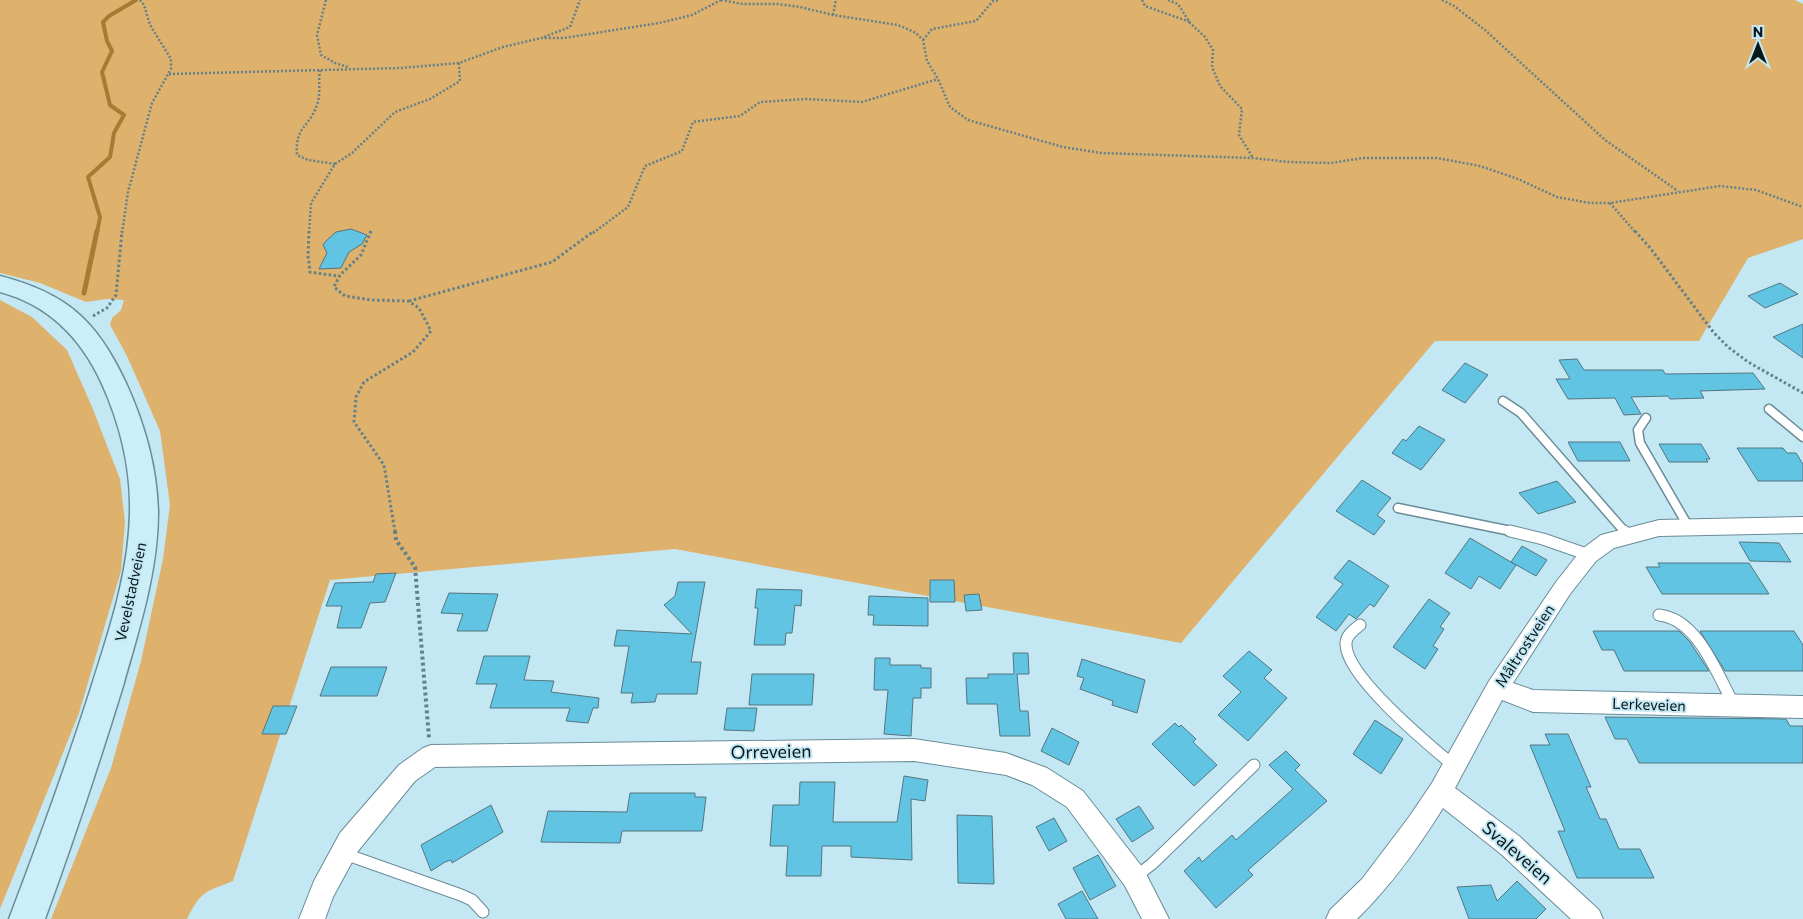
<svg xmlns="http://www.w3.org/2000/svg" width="1803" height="919" font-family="Commissioner,sans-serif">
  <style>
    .green { fill: #deb16c }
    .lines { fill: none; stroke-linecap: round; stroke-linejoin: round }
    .stream-far1 { stroke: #a67c35; stroke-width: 4 }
    .stream { stroke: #a67c35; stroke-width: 5 }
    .building { fill: #60c4e2; stroke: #547680 }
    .lane-far1-casing { stroke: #6a8c97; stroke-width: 11 }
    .lane-casing { stroke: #6a8c97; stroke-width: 13 }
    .street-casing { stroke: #6a8c97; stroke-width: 2 }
    .secondary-casing { stroke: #6a8c97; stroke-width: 3 }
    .path-far2 { stroke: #668088; stroke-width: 2.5; stroke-dasharray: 2 2; stroke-linecap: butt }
    .path-far1 { stroke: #668088; stroke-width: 3; stroke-dasharray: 2.5 2.5; stroke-linecap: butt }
    .path { stroke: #668088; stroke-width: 4; stroke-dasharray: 3 3; stroke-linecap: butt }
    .lane-far1 { stroke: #fff; stroke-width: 8 }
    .lane { stroke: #fff; stroke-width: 11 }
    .street { fill: #fff; fill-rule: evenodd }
    .secondary { fill: #cbeef8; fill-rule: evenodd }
    .labels { text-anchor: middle; stroke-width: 4; stroke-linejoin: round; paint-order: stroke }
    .street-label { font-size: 15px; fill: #09171b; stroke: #c3e8f4 }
    .near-street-label { font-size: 18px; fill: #09171b; stroke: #c3e8f4 }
  </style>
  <rect width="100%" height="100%" fill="#c3e8f4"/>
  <!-- green -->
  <g class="green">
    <path d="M0 0H1795L1803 4V239L1748 258 1699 341H1435L1181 643 675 549 330 580 233 881C205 892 201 891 187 919H51L111 768 141 661 163 559 170 505 160 431 127 356 110 325 112 318 121 310 124 300 107 299 86 302 40 283 0 273Z"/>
    <polygon points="0,300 32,317 67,350 92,407 120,479 125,522 121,571 79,713 0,909"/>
  </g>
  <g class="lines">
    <!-- stream-far1 -->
    <polyline class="stream-far1" points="97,233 100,217 88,177 110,157 114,133 124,115 110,105 102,72 112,51 107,41 103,22 109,16 136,0"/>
    <!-- stream -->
    <polyline class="stream" points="84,293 97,231"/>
  </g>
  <!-- building -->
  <g class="building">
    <polygon points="351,229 367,235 362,244 349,252 341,268 319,269 327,253 323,245 326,241 336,232"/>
    <polygon points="1780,283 1798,294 1765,308 1748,296"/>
    <polygon points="1803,324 1803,358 1773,337"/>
    <polygon points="1577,359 1584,370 1663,370 1665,374 1753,373 1765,389 1700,391 1704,398 1670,399 1668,396 1631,397 1641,414 1624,415 1615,398 1568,399 1556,379 1570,379 1559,360"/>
    <polygon points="1465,363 1488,375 1465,403 1442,390"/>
    <polygon points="1419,426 1445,440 1421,470 1392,453 1403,439 1406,441"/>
    <polygon points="1568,442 1620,442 1630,461 1578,461"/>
    <polygon points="1659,444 1701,444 1710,459 1706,459 1708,462 1669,462"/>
    <polygon points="1737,448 1783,448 1787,453 1796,453 1803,464 1803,481 1758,481"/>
    <polygon points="1362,480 1391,498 1377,515 1385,521 1374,535 1336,511"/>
    <polygon points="1557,481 1576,502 1538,514 1519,493"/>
    <polygon points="1470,538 1516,565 1500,589 1479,576 1471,589 1445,573"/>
    <polygon points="1739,542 1779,543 1791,562 1750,561"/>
    <polygon points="1522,546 1547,560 1536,576 1511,562"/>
    <polygon points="1349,560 1389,586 1374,607 1370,604 1356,619 1349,614 1336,631 1316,617 1343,584 1334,578"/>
    <polygon points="1658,563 1749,563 1769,594 1662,594 1646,567 1660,567"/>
    <polygon points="396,573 385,602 370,603 361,628 337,628 342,606 326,606 335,583 373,582 376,574"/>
    <polygon points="930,580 954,580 955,602 930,602"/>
    <polygon points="678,582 705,582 691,662 701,662 697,694 657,694 655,702 631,703 633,693 621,693 629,646 614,646 617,630 692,634 664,605 675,596"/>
    <polygon points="757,589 802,590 801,606 795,605 792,633 786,633 785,645 754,645 758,608 755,608"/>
    <polygon points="449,593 498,594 487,631 457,631 463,614 441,613"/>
    <polygon points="979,594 982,610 966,611 964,595"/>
    <polygon points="869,596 928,598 928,626 873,625 874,615 868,615"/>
    <polygon points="1429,599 1450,613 1440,627 1444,629 1433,646 1438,649 1425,669 1393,647"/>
    <polygon points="1593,631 1679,631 1690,642 1709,671 1624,671 1614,650 1602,650"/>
    <polygon points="1700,631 1794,631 1803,645 1803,671 1725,671"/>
    <polygon points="1249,651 1272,670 1264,678 1287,698 1248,741 1218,715 1241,692 1223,676"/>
    <polygon points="1013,653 1028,653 1029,674 1017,674 1020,711 1028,711 1030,736 1000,736 997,704 967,704 966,678 988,678 988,674 1014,674"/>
    <polygon points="484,656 530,656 524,680 554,681 551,692 599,698 598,708 593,708 588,723 566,721 570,708 490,708 497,684 476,684"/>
    <polygon points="875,658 890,658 890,665 921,665 921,668 931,668 931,688 921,688 921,698 913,698 911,736 884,734 888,690 874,690"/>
    <polygon points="1082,659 1145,680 1137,713 1112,705 1113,701 1080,689 1084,678 1077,676"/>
    <polygon points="331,667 387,667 377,696 320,696"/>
    <polygon points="752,674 814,674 812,705 749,705"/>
    <polygon points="273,706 297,706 286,734 262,734"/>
    <polygon points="727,708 757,708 754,731 724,730"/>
    <polygon points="1605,717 1786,719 1790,726 1803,726 1803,763 1639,763 1627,739 1615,739"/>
    <polygon points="1375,720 1403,739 1381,774 1353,754"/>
    <polygon points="1175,723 1179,727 1181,725 1196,739 1193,742 1217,765 1194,786 1152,744"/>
    <polygon points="1052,728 1079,742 1069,765 1041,751"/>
    <polygon points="1545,734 1568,734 1591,787 1586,787 1600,819 1606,819 1619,849 1640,849 1654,878 1577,878 1558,831 1565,831 1530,745 1550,745"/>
    <polygon points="1286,751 1300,765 1295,770 1327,801 1248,870 1253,875 1216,908 1184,871 1199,857 1202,862 1232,835 1236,840 1293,789 1269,765"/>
    <polygon points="904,776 928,780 925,801 911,799 912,860 851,857 851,846 822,846 821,876 786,876 788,846 770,846 773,805 799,805 800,782 835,782 833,822 897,822"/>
    <polygon points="630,793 695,793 695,797 706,797 702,831 622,831 620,843 541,842 548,811 627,812"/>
    <polygon points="491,805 503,832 452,863 451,860 445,862 431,871 421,845"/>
    <polygon points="1139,806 1154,828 1132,842 1116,819"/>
    <polygon points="957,815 992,816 994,884 958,883"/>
    <polygon points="1054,818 1067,841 1049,851 1036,827"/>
    <polygon points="1098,855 1116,886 1090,900 1073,868"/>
    <polygon points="1517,881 1546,909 1536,919 1469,919 1457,887 1491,885 1497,901"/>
    <polygon points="1082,891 1098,919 1066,919 1058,904"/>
  </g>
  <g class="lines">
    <defs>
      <g id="lane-far1">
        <polyline points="1503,401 1521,413 1625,532"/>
        <polyline points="1769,409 1803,437"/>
        <polyline points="1646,418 1638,430 1640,443 1688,526"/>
        <polyline points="1398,508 1516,532"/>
      </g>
      <g id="lane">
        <polyline points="1510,531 1543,539 1589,555"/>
        <polyline points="1624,531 1628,536"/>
        <path d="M1659 615C1698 619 1717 674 1734 705"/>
        <path d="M1360 625C1355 629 1346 635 1346 643 1344 675 1429 745 1454 766"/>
        <polyline points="345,854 461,895 472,900 483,912"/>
        <polyline points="1135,877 1152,864 1254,765"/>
      </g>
      <g id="street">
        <path d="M1803 517V533L1659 536 1614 548 1596 561 1570 594 1513 683 1533 690 1803 696V718L1533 712 1502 700 1455 788 1519 836 1599 910 1603 919H1571L1501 854 1443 808C1418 848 1391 886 1357 919H1326L1330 910 1362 879 1409 817 1432 783 1489 681 1556 582 1582 549 1601 535 1659 520Z"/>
        <polygon points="914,739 1006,753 1047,768 1083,791 1143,868 1169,919 1142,919 1125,886 1067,807 1032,785 1006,775 914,761 435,767 415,781 358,851 333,897 325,919 299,919 314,881 340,833 399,765 423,748 431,745"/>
      </g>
      <path id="secondary" d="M0 276C65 293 96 319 125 381 144 422 157 466 158 512 158 572 139 629 123 686 99 764 73 842 45 919H9C38 843 66 766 91 688 109 631 129 573 130 512 131 468 120 424 102 384 81 338 49 305 0 292Z"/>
    </defs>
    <!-- lane-far1 casing -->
    <use href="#lane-far1" class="lane-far1-casing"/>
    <!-- lane casing -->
    <use href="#lane" class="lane-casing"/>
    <!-- street casing -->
    <use href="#street" class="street-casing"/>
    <!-- secondary casing -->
    <use href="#secondary" class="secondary-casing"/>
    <!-- path-far2 -->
    <g class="path-far2">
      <polyline points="326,0 317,35 321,55 335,63 348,67"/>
      <polyline points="721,0 742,4 777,4 800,7 833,15 898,25 916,33 923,40 927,61 938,79 950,107 968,120 1063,147 1101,153 1253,158 1289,162 1331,163 1363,158 1437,158 1480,166 1518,179 1557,197 1590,203 1610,203 1720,186 1756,190 1803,207"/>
      <polyline points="1142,0 1145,6 1190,22"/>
      <polyline points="1168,0 1178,4 1190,23 1205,37 1213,50 1212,67 1220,86 1242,109 1239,135 1253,158"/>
      <polyline points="1442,0 1454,6 1485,30 1605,140 1678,191"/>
      <polyline points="833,15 836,0"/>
      <polyline points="544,37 570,27 580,0"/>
      <polyline points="923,40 932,29 976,21 993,1 999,0"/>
      <path d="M320 70C318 82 321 94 317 105 309 128 295 126 297 155L308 160 335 164"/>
      <polyline points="169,74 400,68 459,63 503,47 541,38 564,38 659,23 692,15 721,0"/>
      <polyline points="1610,203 1636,233"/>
      <polyline points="122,233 128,192 152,103 171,69 171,59 150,25 144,5 140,0"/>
      <polyline points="309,233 311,203 335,164 352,153 395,112 430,99 460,81 459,63"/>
      <polyline points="370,233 371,230"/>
      <polyline points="593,233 628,207 645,166 682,151 693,122 740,116 760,102 806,99 862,102 938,79"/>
    </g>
    <!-- path-far1 -->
    <g class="path-far1">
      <polyline points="309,231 308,256 310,272 337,276"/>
      <polyline points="371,231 361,255 340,275 334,287 345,296 372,300 408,301 419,308 431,331 413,352 364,382 356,397 354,422 384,465 395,532"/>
      <polyline points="1635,231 1651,249 1714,333 1728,347 1748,362 1803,393"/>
      <polyline points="409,301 552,262 594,231"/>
      <polyline points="93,316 107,308 116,295 122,231"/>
    </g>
    <!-- path -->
    <polyline class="path" points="395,531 396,540 415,567 429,738"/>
    <!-- lane-far1 -->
    <use href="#lane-far1" class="lane-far1"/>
    <!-- lane -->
    <use href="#lane" class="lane"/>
    <!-- street -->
    <use href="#street" class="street"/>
    <!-- secondary -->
    <use href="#secondary" class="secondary"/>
  </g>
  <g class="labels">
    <!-- street labels -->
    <g class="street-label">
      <text transform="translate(131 592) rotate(-78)" y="5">Vevelstadveien</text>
      <text transform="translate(1525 646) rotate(-57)" y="5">Måltrostveien</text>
      <text transform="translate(1649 705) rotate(2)" y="5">Lerkeveien</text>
    </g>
    <!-- near-street labels -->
    <g class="near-street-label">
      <text transform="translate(771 752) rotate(-1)" y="6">Orreveien</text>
      <text transform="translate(1517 853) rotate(41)" y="6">Svaleveien</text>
    </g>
  </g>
  <!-- north arrow -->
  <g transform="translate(1758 45)" stroke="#c3e8f4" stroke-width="4" paint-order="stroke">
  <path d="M0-4L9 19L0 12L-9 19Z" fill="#09171b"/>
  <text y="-8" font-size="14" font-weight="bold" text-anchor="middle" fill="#09171b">N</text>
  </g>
</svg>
